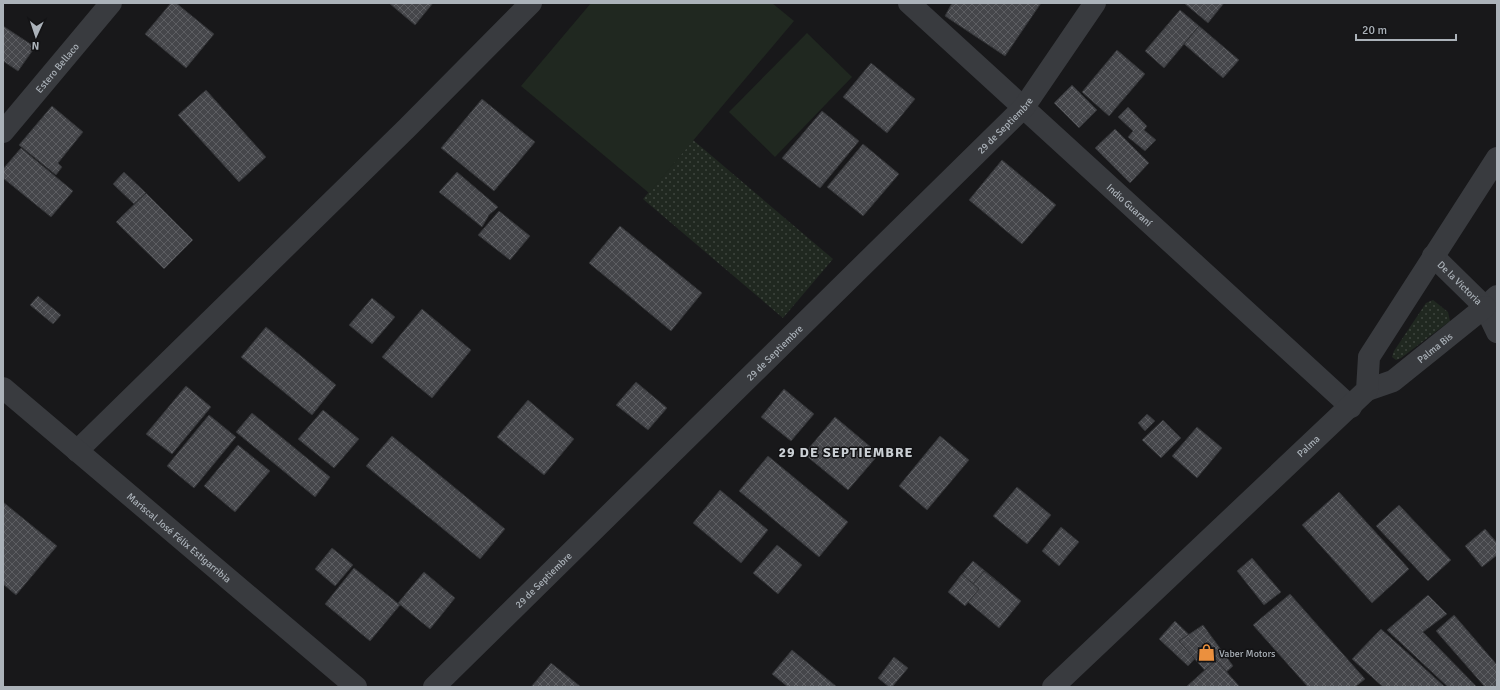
<svg xmlns="http://www.w3.org/2000/svg" width="1500" height="690" font-family="Signika,sans-serif">
  <style>
    .grass { fill: url(#grass-dots) }
    .garden { fill: #202820 }
    .building { fill: url(#building-cross-hatch); stroke: #323336 }
    .lines { fill: none; stroke-linecap: round; stroke-linejoin: round }
    .minor { stroke: #393b3f; stroke-width: 22 }
    .tertiary { stroke: #393b3f; stroke-width: 22 }
    .labels { text-anchor: middle; stroke-width: 3; stroke-linejoin: round; paint-order: stroke }
    .street-label { font-size: 10px; fill: #abb2b9; stroke: #131315 }
    .poi-label { font-size: 10px; fill: #abb2b9; stroke: #131315; text-anchor: start }
    .district-label { font-size: 14px; font-weight: bold; letter-spacing: 1px; fill: #cbd0d5; stroke: #131315 }
  </style>
  <defs>
    <pattern id="grass-dots" width="8" height="8" patternUnits="userSpaceOnUse"><rect width="8" height="8" fill="#202820"/><path d="M2 2h.1M6 6h.1" fill="none" stroke="#3e453e" stroke-width="1.8" stroke-linecap="round"/></pattern>
    <pattern id="building-cross-hatch" width="8" height="8" patternUnits="userSpaceOnUse"><rect width="8" height="8" fill="#45464a"/><path d="M0 0l8 8M0 8l8-8" fill="none" stroke="#5d5e62"/></pattern>
  </defs>
  <rect width="100%" height="100%" fill="#18181a"/>
  <!-- grass -->
  <g class="grass">
    <polygon points="693,140 833,259 783,318 643,199"/>
    <polygon points="1433,300 1448,312 1450,321 1401,358 1396,360 1392,357 1394,351 1426,303"/>
  </g>
  <!-- garden -->
  <g class="garden">
    <polygon points="591,3 772,3 794,21 649,193 521,86"/>
    <polygon points="807,33 852,77 775,157 729,112"/>
  </g>
  <!-- building -->
  <g class="building">
    <polygon points="171,3 176,3 214,34 186,68 145,34"/>
    <polygon points="389,3 433,3 415,25"/>
    <polygon points="952,3 1041,3 1005,56 945,16"/>
    <polygon points="1184,3 1224,3 1208,23"/>
    <polygon points="1180,10 1199,26 1164,68 1145,51"/>
    <polygon points="3,26 35,47 18,71 3,61"/>
    <polygon points="1199,26 1239,60 1223,78 1184,44"/>
    <polygon points="1117,50 1145,74 1109,116 1082,92"/>
    <polygon points="871,63 915,99 887,133 843,97"/>
    <polygon points="1072,85 1097,110 1079,128 1054,103"/>
    <polygon points="206,90 266,157 239,182 178,115"/>
    <polygon points="482,99 535,142 494,191 441,148"/>
    <polygon points="52,106 83,132 58,163 62,167 56,175 19,145"/>
    <polygon points="1128,107 1147,126 1144,130 1156,140 1145,151 1128,137 1133,131 1118,117"/>
    <polygon points="822,111 859,141 820,188 782,158"/>
    <polygon points="1115,129 1149,163 1130,183 1095,148"/>
    <polygon points="863,144 899,174 863,216 827,187"/>
    <polygon points="21,148 73,191 51,217 3,178 3,169"/>
    <polygon points="1002,160 1056,205 1022,244 969,200"/>
    <polygon points="124,172 146,193 134,204 113,184"/>
    <polygon points="457,172 498,207 489,215 482,227 439,192"/>
    <polygon points="146,193 193,240 164,269 116,222"/>
    <polygon points="499,211 530,236 510,260 478,235"/>
    <polygon points="620,226 702,293 671,331 589,263"/>
    <polygon points="38,296 61,315 53,324 30,305"/>
    <polygon points="372,298 395,317 372,344 349,325"/>
    <polygon points="422,309 471,350 432,398 382,357"/>
    <polygon points="266,327 336,385 312,415 241,357"/>
    <polygon points="636,382 667,408 648,430 616,405"/>
    <polygon points="186,386 211,407 172,454 146,434"/>
    <polygon points="784,389 814,414 791,441 761,417"/>
    <polygon points="528,400 574,439 544,475 497,437"/>
    <polygon points="323,410 359,439 334,468 298,439"/>
    <polygon points="252,413 330,477 315,497 236,432"/>
    <polygon points="1147,414 1155,421 1145,431 1138,423"/>
    <polygon points="209,415 236,437 194,488 167,466"/>
    <polygon points="835,417 879,454 848,490 804,454"/>
    <polygon points="1163,420 1181,438 1161,458 1142,440"/>
    <polygon points="1197,427 1222,448 1197,478 1172,456"/>
    <polygon points="392,436 505,529 480,559 366,466"/>
    <polygon points="940,436 969,460 927,510 899,486"/>
    <polygon points="238,445 270,471 235,512 204,486"/>
    <polygon points="768,456 848,522 819,557 739,491"/>
    <polygon points="1017,487 1051,515 1027,544 993,516"/>
    <polygon points="720,490 768,530 741,563 693,523"/>
    <polygon points="1339,492 1409,569 1372,603 1302,525"/>
    <polygon points="3,502 57,546 16,595 3,584"/>
    <polygon points="1399,505 1451,560 1428,581 1376,526"/>
    <polygon points="1061,527 1079,542 1059,566 1042,551"/>
    <polygon points="1485,529 1497,543 1497,555 1482,567 1465,546"/>
    <polygon points="777,545 802,565 778,594 753,573"/>
    <polygon points="332,548 353,565 335,586 315,569"/>
    <polygon points="1252,558 1281,592 1264,605 1237,571"/>
    <polygon points="973,561 1008,590 993,608 958,579"/>
    <polygon points="354,568 400,605 370,641 325,604"/>
    <polygon points="984,571 1021,601 999,628 962,597"/>
    <polygon points="424,572 455,598 430,629 398,603"/>
    <polygon points="962,574 979,589 965,606 948,592"/>
    <polygon points="1290,594 1365,679 1355,687 1308,687 1253,625"/>
    <polygon points="1428,595 1447,614 1423,632 1477,687 1448,687 1387,630"/>
    <polygon points="1454,615 1497,665 1497,687 1485,687 1436,631"/>
    <polygon points="1175,621 1204,649 1188,666 1159,639"/>
    <polygon points="1203,625 1233,666 1215,682 1179,641"/>
    <polygon points="1381,629 1445,687 1383,687 1352,659"/>
    <polygon points="792,650 837,687 788,687 772,674"/>
    <polygon points="894,657 908,668 892,687 889,687 878,678"/>
    <polygon points="1216,660 1240,687 1186,687"/>
    <polygon points="551,663 581,687 531,687"/>
  </g>
  <g class="lines">
    <!-- minor -->
    <g class="minor">
      <path id="s1" d="M909 3 1351 407"/>
      <path id="s2" d="M3 132 111 3"/>
      <polyline points="1485,307 1497,296"/>
      <polyline points="77,451 407,128 531,3"/>
      <path id="s3" d="M434 687 1024 107 1095 3"/>
    </g>
    <!-- tertiary -->
    <g class="tertiary">
      <path id="s4" d="M1433 256 1485 307 1497 332"/>
      <path id="s5" d="M3 388 356 687"/>
      <path id="s6" d="M1367 390 1393 381 1485 307"/>
      <path id="s7" d="M1053 687 1367 390 1369 357 1497 158"/>
    </g>
  </g>
  <!-- icons -->
  <defs>
    <symbol id="shop-bare" viewBox="-9 -9 18 18"><path d="M-5-2.5h2.3a2.7 3.5 0 0 1 5.4 0H5L5.5 6h-11ZM-1.5-2.5h3a1.5 2.3 0 0 0-3 0Z" fill="#eb903e" stroke="#131315" stroke-width="2.5" paint-order="stroke"/></symbol>
  </defs>
  <g fill-rule="evenodd">
    <use href="#shop-bare" x="1194" y="640" width="25" height="25"/>
  </g>
  <g class="labels">
    <!-- street labels -->
    <g class="street-label">
      <text dy="4" stroke="none"><textPath href="#s2" startOffset="84">Estero Bellaco</textPath></text>
      <text dy="4" stroke="none"><textPath href="#s3" startOffset="801">29 de Septiembre</textPath></text>
      <text dy="4" stroke="none"><textPath href="#s1" startOffset="299">Indio Guaraní</textPath></text>
      <text dy="4" stroke="none"><textPath href="#s4" startOffset="38">De la Victoria</textPath></text>
      <text dy="4" stroke="none"><textPath href="#s6" startOffset="81">Palma Bis</textPath></text>
      <text dy="4" stroke="none"><textPath href="#s3" startOffset="477">29 de Septiembre</textPath></text>
      <text dy="4" stroke="none"><textPath href="#s7" startOffset="351">Palma</textPath></text>
      <text dy="4" stroke="none"><textPath href="#s5" startOffset="231">Mariscal José Félix Estigarribia</textPath></text>
      <text dy="4" stroke="none"><textPath href="#s3" startOffset="153">29 de Septiembre</textPath></text>
    </g>
    <!-- poi labels -->
    <g class="poi-label">
      <text x="1219" y="657">Vaber Motors</text>
    </g>
    <!-- district labels -->
    <g class="district-label">
      <text x="846" y="457">29 DE SEPTIEMBRE</text>
    </g>
  </g>
  <!-- border -->
  <rect width="1500" height="690" fill="none" stroke="#abb2b9" stroke-width="8"/>
  <!-- north arrow -->
  <g transform="translate(36 36) rotate(183)" stroke="#131315" stroke-width="3" paint-order="stroke">
  <path d="M0-3L7 15L0 10L-7 15Z" fill="#abb2b9"/>
  <text y="-6" font-size="11" font-weight="bold" text-anchor="middle" fill="#abb2b9">N</text>
  </g>
  <!-- scale -->
  <path d="M1356 34v6h100v-6" fill="none" stroke="#abb2b9" stroke-width="2"/>
  <text x="1362" y="34" font-size="12" fill="#abb2b9" stroke="#131315" stroke-width="3" paint-order="stroke">20 m</text>
</svg>
